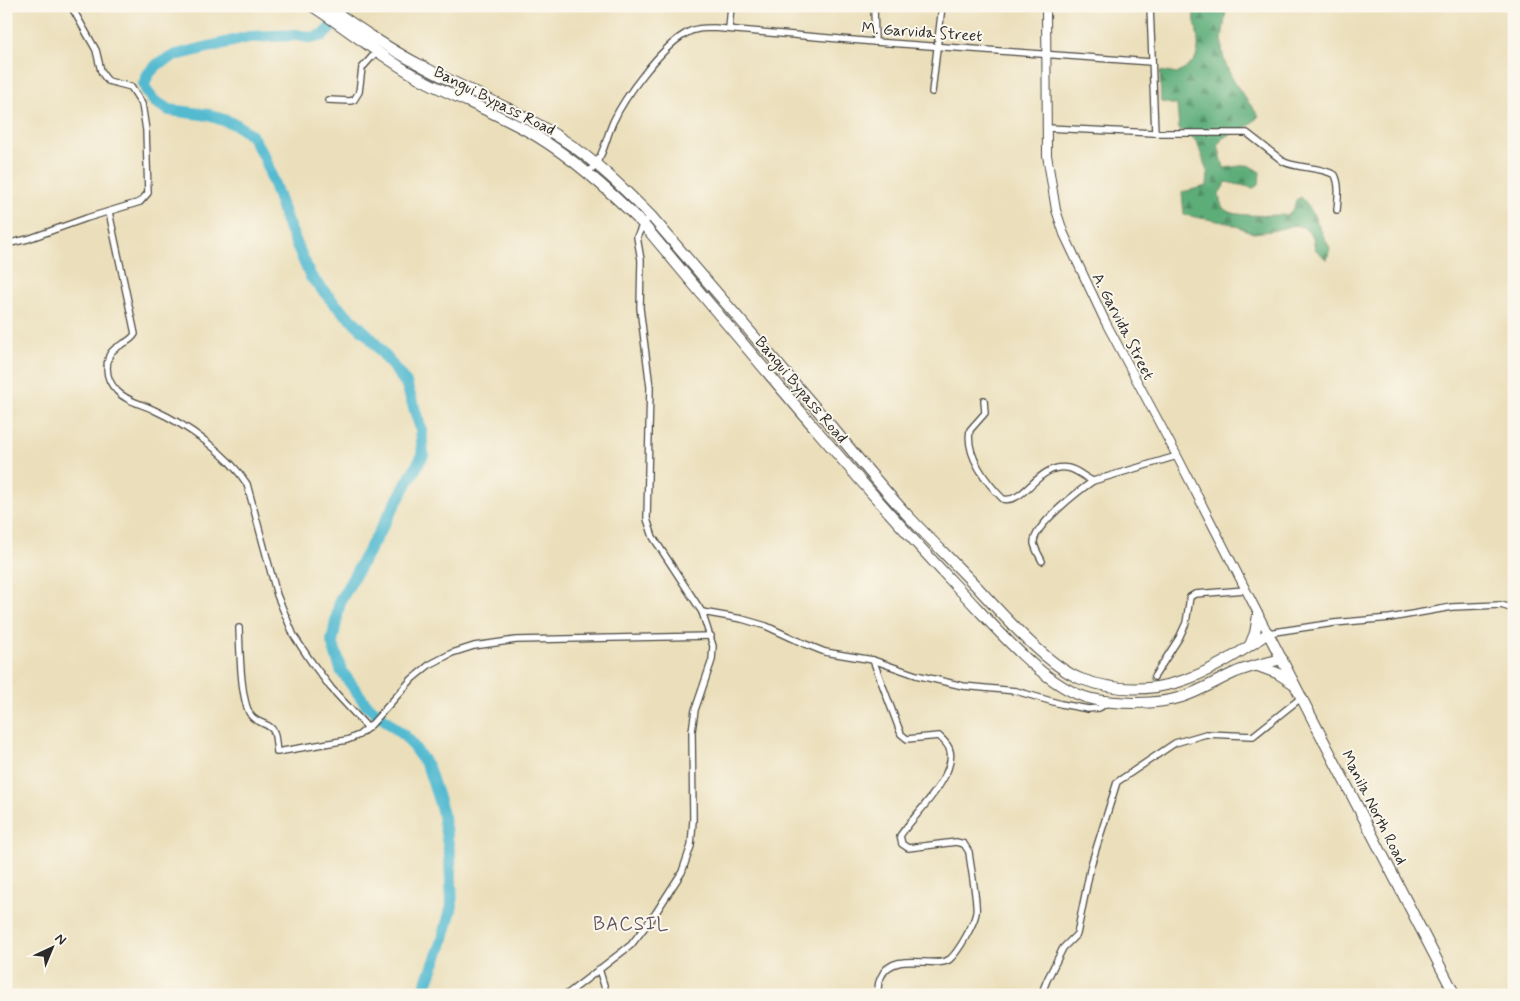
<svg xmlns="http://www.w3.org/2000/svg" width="1520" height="1001" font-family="Mynerve,sans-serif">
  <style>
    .forest { fill: url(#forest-firs); stroke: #446c52 }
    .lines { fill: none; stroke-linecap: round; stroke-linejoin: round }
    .river { stroke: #52bad0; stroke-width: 12 }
    .minor-casing { stroke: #484641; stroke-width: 8 }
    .secondary-casing { stroke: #484641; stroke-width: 10 }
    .trunk-casing { stroke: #484641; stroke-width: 12 }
    .minor { stroke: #fff; stroke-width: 5.5 }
    .secondary { stroke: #fff; stroke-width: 8 }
    .trunk { stroke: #fff; stroke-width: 10 }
    .labels { text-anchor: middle; stroke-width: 4; stroke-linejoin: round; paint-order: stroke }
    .street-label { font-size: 16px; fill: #2b2b2b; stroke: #fbf7ec }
    .quarter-label { font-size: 19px; letter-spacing: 1px; fill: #625664; stroke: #fbf7ec }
  </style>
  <defs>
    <pattern id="forest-firs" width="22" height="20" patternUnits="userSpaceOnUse" patternTransform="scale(1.25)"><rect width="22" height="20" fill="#5dad79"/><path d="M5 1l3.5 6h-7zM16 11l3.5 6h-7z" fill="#4d8d63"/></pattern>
  </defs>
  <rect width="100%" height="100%" fill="#fbf7ec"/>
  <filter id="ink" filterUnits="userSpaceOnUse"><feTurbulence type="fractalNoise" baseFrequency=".02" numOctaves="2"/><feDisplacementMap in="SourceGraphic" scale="10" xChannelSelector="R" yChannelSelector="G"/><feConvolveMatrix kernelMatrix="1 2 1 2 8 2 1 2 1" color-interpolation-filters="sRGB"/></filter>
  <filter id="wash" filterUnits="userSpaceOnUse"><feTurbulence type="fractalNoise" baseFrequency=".0096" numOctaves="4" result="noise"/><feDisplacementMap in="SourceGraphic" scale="20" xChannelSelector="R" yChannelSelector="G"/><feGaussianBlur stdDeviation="1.12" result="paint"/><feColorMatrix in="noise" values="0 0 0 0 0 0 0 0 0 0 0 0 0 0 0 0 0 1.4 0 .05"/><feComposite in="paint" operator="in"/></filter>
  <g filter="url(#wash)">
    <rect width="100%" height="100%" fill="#ebdfbb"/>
    <!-- forest -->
    <path class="forest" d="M1192 6H1226C1226 21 1221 34 1222 49 1224 72 1245 98 1259 116L1249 126 1223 138 1218 145 1224 168 1248 165 1260 172 1259 184 1254 188 1226 182 1219 194C1220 200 1221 208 1227 211 1238 217 1274 215 1287 215L1294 208 1296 200 1301 197C1315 211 1320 232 1330 248L1327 260 1315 249 1313 237 1303 227 1295 225 1271 231 1253 233 1229 223 1184 215 1182 192 1207 186 1208 174 1197 142 1179 129 1177 105 1161 102 1160 71 1177 74C1184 70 1195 62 1197 54 1201 45 1194 17 1192 6Z"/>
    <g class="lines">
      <!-- river -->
      <polyline class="river" points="353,6 323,35 311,38 297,35 249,37 176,55 158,64 148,74 144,84 147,92 154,101 169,110 209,115 235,124 251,135 265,158 287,222 311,277 335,304 370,337 406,383 421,429 423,455 340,601 332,642 342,672 366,704 408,739 428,767 442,810 450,856 452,906 441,946 422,995"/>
    </g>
  </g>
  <g filter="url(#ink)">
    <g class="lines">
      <defs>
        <g id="minor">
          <polyline points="874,6 875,42"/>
          <polyline points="1150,6 1155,133"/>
          <polyline points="729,29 731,6"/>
          <polyline points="932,92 942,6"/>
          <polyline points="328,100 350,101 354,100 359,92 362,68 378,50"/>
          <path d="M1047 128 1155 133H1247L1284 162C1300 169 1319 166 1335 175 1340 185 1338 198 1337 210"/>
          <path d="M588 173C605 155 604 143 613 122 625 96 660 49 685 34 694 28 704 28 714 28L875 42 1151 62"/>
          <path d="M109 212 135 334C129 345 114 344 109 356 105 369 107 381 117 391 126 401 142 404 154 410 187 425 228 454 247 484L277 595 294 636 310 660 331 688 368 728"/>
          <polyline points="6,244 28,239 87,218 140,202 148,193 146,130 142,104 131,87 108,81 104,76 101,71 96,50 71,6"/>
          <path d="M984 400 985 413 970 430C965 455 987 483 1003 499 1026 504 1037 463 1068 468 1078 470 1085 478 1093 481L1177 456"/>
          <path d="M1042 561C1039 555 1035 549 1034 543 1033 526 1080 490 1093 481"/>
          <polyline points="702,612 742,619 766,626 805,644 825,652 873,660 916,675 963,686 1016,691 1061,704 1088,709 1099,708 1109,702"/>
          <path d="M239 628C240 648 240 697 250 714 255 724 270 722 274 732 276 738 276 746 277 752L347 740 359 735 371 725 412 679 429 665 452 653 474 646 516 640 711 636"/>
          <polyline points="1268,633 1334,623 1390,618 1452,607 1501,605 1514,609"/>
          <path d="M873 660 901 734 907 739 939 736C943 740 949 745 950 751 956 777 912 817 900 836L902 844 908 848 956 842 964 844 969 852C970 864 978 903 976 913 974 924 959 951 950 959 936 970 893 949 881 977 878 983 877 989 879 995"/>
          <polyline points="1154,677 1179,638 1186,623 1190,597 1195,594 1245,590"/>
          <polyline points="599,969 607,995"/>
          <polyline points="566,995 631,945 655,914 682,872 691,846 693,820 692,731 695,710 712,660 713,646 702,612 653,537 647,519 650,387 640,308 641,260 637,237 643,224 651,216"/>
          <polyline points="1041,995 1047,980 1063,948 1077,934 1091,865 1117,782 1175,743 1206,734 1253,736 1302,697"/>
        </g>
        <polyline id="secondary" points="1046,6 1047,155 1056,210 1064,234 1106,323 1177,456 1268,633"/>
        <g id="trunk">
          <path d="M312 6C348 29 381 57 419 78 458 99 500 114 538 137 577 161 611 192 643 224 746 347 848 471 958 588 992 623 1044 688 1092 699 1117 704 1157 705 1182 697 1201 691 1218 680 1236 672 1251 666 1266 663 1282 659"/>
          <path d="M327 6C359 28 390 50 424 67 470 92 518 110 562 139 595 160 624 189 651 216 710 284 768 352 826 420 854 453 881 487 911 519 933 542 956 565 978 588 1002 614 1049 667 1081 679 1154 705 1210 675 1268 633L1455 995"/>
          <polyline points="1250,645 1255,633 1258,615"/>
          <polyline points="1258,666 1277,673 1294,684"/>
        </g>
      </defs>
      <!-- minor casing -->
      <use href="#minor" class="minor-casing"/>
      <!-- secondary casing -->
      <use href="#secondary" class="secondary-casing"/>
      <!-- trunk casing -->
      <use href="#trunk" class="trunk-casing"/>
      <!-- minor -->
      <use href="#minor" class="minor"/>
      <!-- secondary -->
      <use href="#secondary" class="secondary"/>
      <!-- trunk -->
      <use href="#trunk" class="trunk"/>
    </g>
  </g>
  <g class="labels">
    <!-- street labels -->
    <g class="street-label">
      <text transform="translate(922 31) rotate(4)" y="6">M. Garvida Street</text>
      <text transform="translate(495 100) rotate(27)" y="6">Bangui Bypass Road</text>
      <text transform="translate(1124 326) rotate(63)" y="6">A. Garvida Street</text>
      <text transform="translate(802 389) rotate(50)" y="6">Bangui Bypass Road</text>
      <text transform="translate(1375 807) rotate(63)" y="6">Manila North Road</text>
    </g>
    <!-- quarter labels -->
    <g class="quarter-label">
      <text x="631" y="930">BACSIL</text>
    </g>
  </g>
  <!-- margin -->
  <rect width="1520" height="1001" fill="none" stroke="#fbf7ec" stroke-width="25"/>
  <!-- north arrow -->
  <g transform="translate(52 948) rotate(44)" stroke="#fbf7ec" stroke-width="4" paint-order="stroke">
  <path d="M0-4L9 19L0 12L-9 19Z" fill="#2b2b2b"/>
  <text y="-8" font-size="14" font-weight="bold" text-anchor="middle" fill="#2b2b2b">N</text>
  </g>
</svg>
